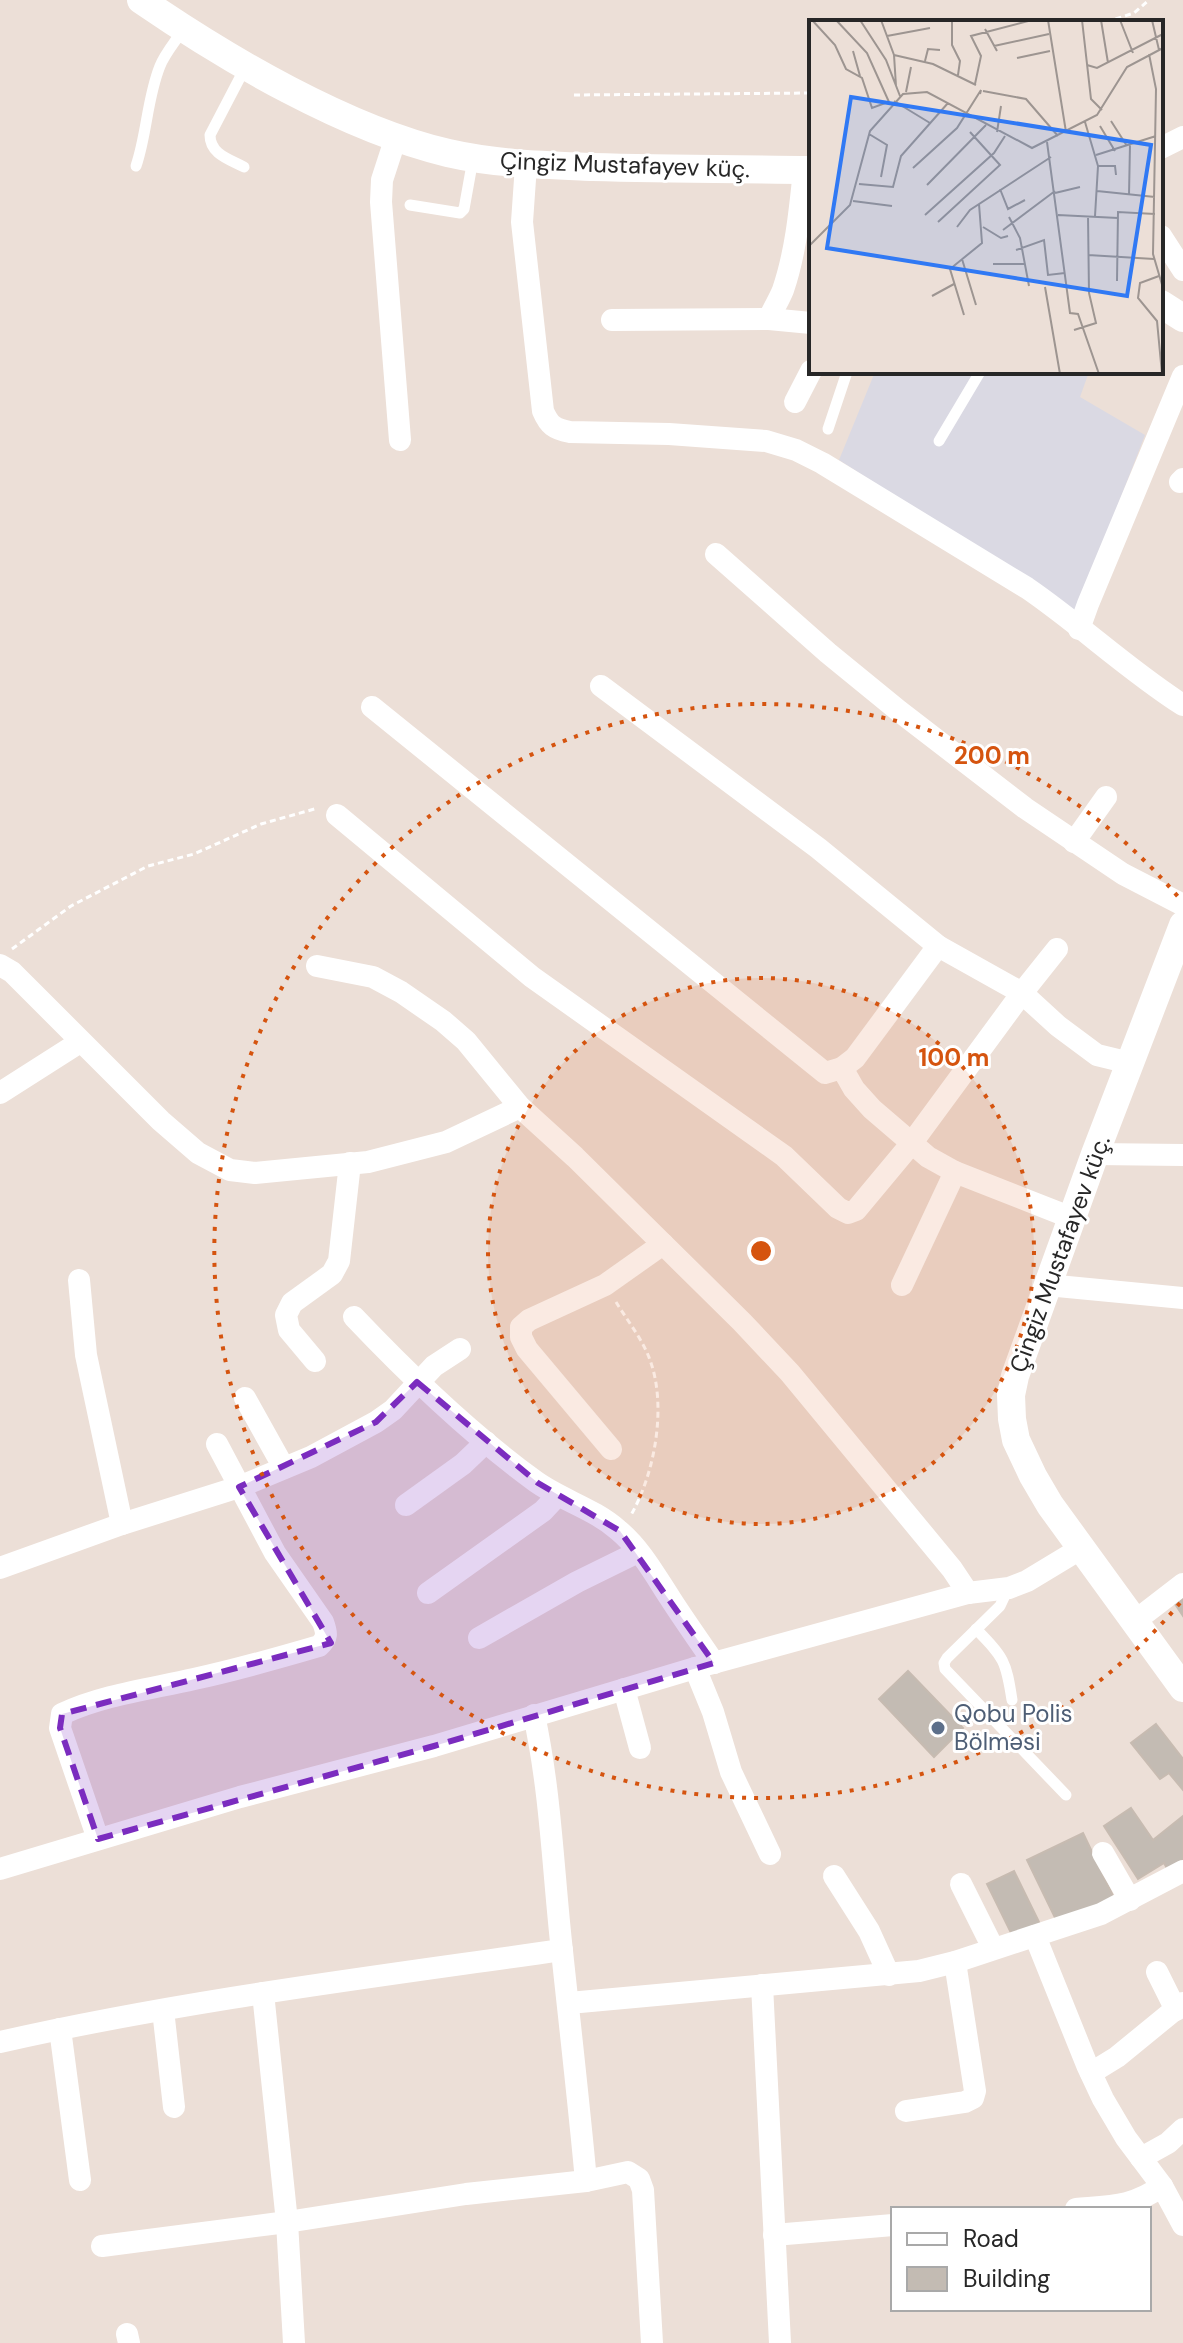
<svg xmlns="http://www.w3.org/2000/svg" width="1183" height="2343" font-family="'DM Sans',sans-serif">
  <style>
    .industrial { fill: #dad9e3 }
    .building { fill: #c3bbb3; stroke: #c7bbb1; stroke-width: 2 }
    .lines { fill: none; stroke-linecap: round; stroke-linejoin: round }
    .path { stroke: #fff; stroke-width: 3; stroke-dasharray: 6 4; stroke-linecap: butt }
    .service { stroke: #fff; stroke-width: 11 }
    .minor { stroke: #fff; stroke-width: 22 }
    .tertiary { stroke: #fff; stroke-width: 28 }
    .marked { fill: #7b2cbf; fill-opacity: 0.2; stroke: #7b2cbf; stroke-width: 6; stroke-dasharray: 16 10; stroke-linejoin: round }
    .ring { fill: none; stroke: #d5540f; stroke-width: 4; stroke-dasharray: 4 8 }
    .service-dot { fill: #5c6f8a; stroke: #fff; stroke-width: 3 }
    .labels { text-anchor: middle; stroke-width: 6; stroke-linejoin: round; paint-order: stroke }
    .street-label { font-size: 24px; fill: #272727; stroke: #fff }
    .service-label { font-size: 24px; fill: #4e5e75; stroke: #fff; text-anchor: start }
    .inset-road { fill: none; stroke: #9d9591; stroke-width: 2 }
    .view { fill: #3079f4; fill-opacity: 0.15; stroke: #3079f4; stroke-width: 4 }
    .inset-edge { fill: none; stroke: #272727; stroke-width: 4 }
    .centre { fill: #d5540f; stroke: #fff; stroke-width: 4 }
    .ring-label { font-size: 24px; text-anchor: middle; font-weight: bold; fill: #d5540f; stroke: #fff; stroke-width: 6; stroke-linejoin: round; paint-order: stroke }
  </style>
  <rect width="100%" height="100%" fill="#ecdfd7"/>
  <!-- industrial -->
  <polygon class="industrial" points="875,372 1089,372 1080,397 1145,435 1076,613 839,460"/>
  <!-- building -->
  <g class="building">
    <polygon points="1183,1598 1183,1616 1175,1604"/>
    <polygon points="908,1671 963,1728 934,1757 879,1699"/>
    <polygon points="1156,1724 1183,1759 1183,1790 1169,1773 1160,1779 1131,1743"/>
    <polygon points="1131,1808 1153,1840 1183,1816 1183,1859 1168,1870 1164,1863 1138,1879 1104,1826"/>
    <polygon points="1083,1833 1115,1900 1060,1928 1027,1860"/>
    <polygon points="1014,1871 1040,1924 1013,1937 987,1884"/>
  </g>
  <g class="lines">
    <!-- path -->
    <g class="path">
      <polyline points="1106,22 1134,13 1149,0"/>
      <polyline points="574,95 811,93"/>
      <polyline points="12,949 71,906 148,866 194,854 261,824 318,808"/>
      <path d="M616 1302C627 1320 643 1340 650 1360 667 1406 655 1473 631 1515"/>
    </g>
    <!-- service -->
    <g class="service">
      <path d="M136 166C147 134 147 98 160 66 165 53 176 41 184 28"/>
      <path d="M244 167C229 159 210 154 210 135L246 66"/>
      <polyline points="410,205 460,213 464,209 473,159"/>
      <polyline points="828,429 847,372"/>
      <polyline points="939,441 980,372"/>
      <polyline points="1008,1589 1000,1606 947,1658 944,1663 945,1669 1066,1795"/>
      <path d="M976 1629C1004 1658 1006 1660 1012 1700"/>
    </g>
    <!-- minor -->
    <g class="minor">
      <polyline points="396,137 382,180 381,202 400,440"/>
      <polyline points="1161,148 1183,137"/>
      <path d="M526 165 522 222 543 411C549 425 554 429 570 432L669 434 766 441 796 450 822 463 1027 588C1081 625 1128 670 1183 705"/>
      <polyline points="1161,236 1183,270"/>
      <path d="M769 319C773 309 779 300 783 290 796 252 800 209 804 170"/>
      <polyline points="612,320 769,319 811,323"/>
      <polyline points="795,402 811,371"/>
      <polyline points="1180,482 1183,479"/>
      <polyline points="716,554 828,653 899,711 1025,808 1123,874 1183,905"/>
      <polyline points="1079,629 1088,604 1183,376"/>
      <polyline points="601,686 818,848 938,946 1022,993 1058,1026 1097,1055 1130,1063"/>
      <polyline points="372,707 825,1073 842,1068 854,1089 872,1109 928,1157 955,1172 1072,1218"/>
      <polyline points="337,815 532,977 784,1156 838,1208 848,1213 856,1210 911,1144 1022,993 1057,949"/>
      <polyline points="1074,842 1106,797"/>
      <polyline points="0,965 12,972 161,1121 198,1153 230,1170 255,1173 368,1162 446,1142 520,1107"/>
      <polyline points="317,966 373,977 401,992 443,1021 466,1041 520,1107 575,1157 663,1244 742,1322 790,1373 952,1569 968,1593"/>
      <polyline points="842,1068 855,1058 938,946"/>
      <polyline points="0,1093 80,1042"/>
      <polyline points="1095,1154 1183,1155"/>
      <polyline points="79,1280 86,1355 122,1524"/>
      <polyline points="902,1285 955,1172"/>
      <polyline points="1047,1285 1183,1298"/>
      <path d="M354 1317C410 1376 469 1433 535 1481 561 1500 593 1508 618 1530 640 1548 655 1575 670 1598 684 1620 700 1642 714 1663"/>
      <polyline points="315,1361 289,1330 286,1315 292,1303 332,1274 339,1261 350,1163"/>
      <polyline points="245,1398 284,1468"/>
      <polyline points="611,1449 527,1349 521,1337 521,1327 529,1320 605,1285 663,1244"/>
      <polyline points="406,1505 463,1464 486,1442"/>
      <polyline points="0,1568 122,1524 239,1487 311,1457 376,1422 393,1410 434,1366 460,1349"/>
      <polyline points="428,1593 543,1511 557,1496"/>
      <polyline points="1135,1621 1183,1584"/>
      <polyline points="479,1638 577,1582 638,1552"/>
      <polyline points="695,1668 713,1712 731,1772 770,1854"/>
      <polyline points="624,1689 640,1748"/>
      <path d="M534 1715C551 1794 553 1871 562 1951 570 2027 579 2104 586 2181"/>
      <path d="M98 1839 60 1728 62 1714C102 1695 150 1689 194 1679 236 1670 278 1658 319 1646 328 1638 327 1633 323 1622L275 1553 217 1444"/>
      <polyline points="1103,1853 1130,1900"/>
      <polyline points="0,1869 240,1797 434,1746 695,1668 968,1593 1009,1588 1027,1581 1080,1549"/>
      <polyline points="834,1876 869,1931 889,1975"/>
      <polyline points="961,1884 993,1948"/>
      <polyline points="1035,1936 1087,2065 1103,2099 1126,2138 1162,2186 1183,2225"/>
      <polyline points="1157,1972 1176,2010"/>
      <polyline points="762,1985 780,2343"/>
      <polyline points="263,1993 287,2222 294,2343"/>
      <polyline points="569,2003 919,1971 955,1962 1101,1914 1183,1871"/>
      <polyline points="163,2010 174,2107"/>
      <polyline points="60,2029 80,2180"/>
      <path d="M0 2042C185 2000 374 1977 562 1950"/>
      <polyline points="1091,2073 1117,2057 1183,2003"/>
      <polyline points="906,2111 965,2102 973,2098 975,2091 955,1962"/>
      <polyline points="1141,2158 1168,2143 1183,2129"/>
      <path d="M1076 2209C1111 2206 1133 2207 1162 2186"/>
      <polyline points="774,2235 893,2225"/>
      <polyline points="102,2246 287,2222 466,2194 586,2181 628,2172 639,2179 643,2190 652,2343"/>
      <polyline points="127,2334 129,2343"/>
    </g>
    <!-- tertiary -->
    <g class="tertiary">
      <path d="M141 0C227 59 346 129 448 153 496 164 544 165 593 167 666 169 738 169 811 170"/>
      <polyline points="1161,304 1183,318"/>
      <polyline points="1183,925 1095,1154 1015,1376 1011,1395 1012,1419 1016,1440 1033,1476 1050,1505 1183,1688"/>
    </g>
  </g>
  <!-- marked area -->
  <path class="marked" d="M417 1382 538 1483 620 1531 714 1663 434 1746 98 1839 60 1728 62 1714 331 1643 239 1487 376 1422Z"/>
  <!-- distance rings -->
  <circle cx="761" cy="1251" r="273" fill="#d5540f" fill-opacity=".12"/>
  <g class="ring">
    <circle cx="761" cy="1251" r="273"/>
    <path d="M1180 1603A547 547 0 1 1 1180 899"/>
  </g>
  <!-- markers -->
  <circle class="service-dot" cx="938" cy="1728" r="8"/>
  <g class="labels">
    <!-- street labels -->
    <g class="street-label">
      <text transform="translate(625 165) rotate(2)" y="8">Çingiz Mustafayev küç.</text>
      <text transform="translate(1060 1254) rotate(-70)" y="8">Çingiz Mustafayev küç.</text>
    </g>
    <!-- service labels -->
    <g class="service-label">
      <text x="954" y="1722">Qobu Polis<tspan x="954" dy="28">Bölməsi</tspan></text>
    </g>
  </g>
  <!-- overview -->
  <g transform="translate(809 20)">
    <rect width="354" height="354" fill="#ecdfd7"/>
    <path class="inset-road" d="M3 0 26 25 37 49 53 58 63 88 79 82M27 0 58 33 80 82M51 0 77 40 91 76M72 0 85 35 87 66M143 0V25L151 41 149 55M239 0 257 112M273 0 282 79 293 90M292 0 299 43M311 0 324 33M343 0 350 30M176 9 188 31M78 16 121 8M185 26 240 14M44 31 51 56M340 34 347 69 344 234 354 268M85 35 124 44 167 65M208 38 241 31M116 41 119 29 131 30M278 45 288 48 354 14M166 64 172 36 162 16 223 0M174 71 217 79 249 116M97 72 102 47M85 81 121 103M302 101 318 126M276 102 289 146 286 196M291 106 306 131M188 112 192 86M60 114 78 125 72 157M238 122 261 293 269 294 290 354M287 135 347 116M289 146H306L307 155M104 148 148 108 172 70 171 74M50 164 84 167 92 136 139 83M118 165 177 105M191 169 199 189 216 180M288 171 346 177M246 173 271 167M320 175 321 124M44 181 83 186M116 195 185 133 196 116M249 195 309 198M200 197 211 218 220 266M129 202 191 145 161 112M148 207 161 190 242 137M174 207 192 218 199 216M194 210 246 171M0 226 41 185 61 111 94 74 118 72 223 128 288 95 318 47 354 28M207 230 235 220 239 255 256 253M279 235 345 239M153 239 167 285M184 244H216M350 256 331 263 329 278 348 301 353 354M308 261 309 192 346 194M236 267 251 354M123 276 145 264M155 295 141 249 173 223 170 184M265 310 287 303 280 273 279 196"/>
    <path class="view" d="M42 77 342 125 318 276 18 228Z"/>
    <rect width="354" height="354" class="inset-edge"/>
  </g>
  <circle cx="761" cy="1251" r="12" class="centre"/>
  <g class="ring-label">
    <text x="992" y="764">200 m</text>
    <text x="954" y="1066">100 m</text>
  </g>
  <!-- legend -->
  <rect x="891" y="2207" width="260" height="104" fill="#ffffff" stroke="#a9a9a9" stroke-width="2"/>
  <rect x="907" y="2233" width="40" height="12" fill="#ffffff" stroke="#a9a9a9" stroke-width="2"/>
  <text x="963" y="2247" font-size="24" fill="#272727">Road</text>
  <rect x="907" y="2267" width="40" height="24" fill="#c3bbb3" stroke="#a9a9a9" stroke-width="2"/>
  <text x="963" y="2287" font-size="24" fill="#272727">Building</text>
</svg>
